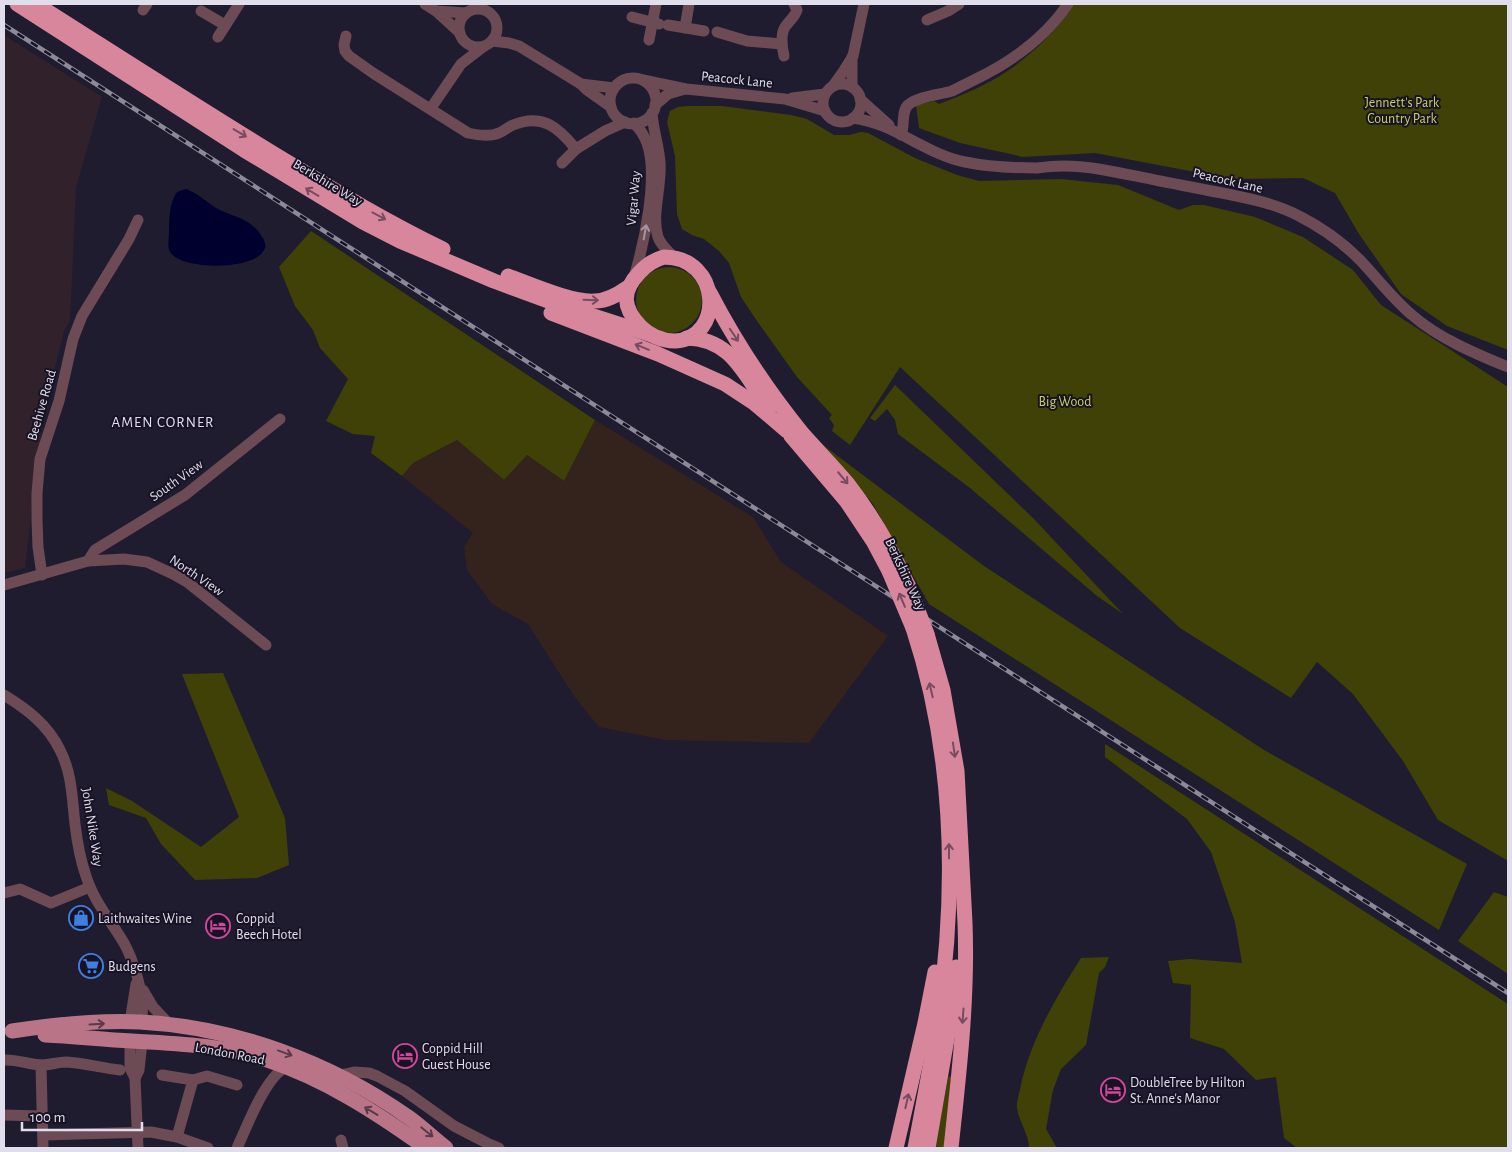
<svg xmlns="http://www.w3.org/2000/svg" width="1512" height="1152" font-family="'Alegreya Sans',sans-serif">
  <style>
    .commercial { fill: #31212b }
    .industrial { fill: #34221c }
    .green { fill: #3f4106 }
    .water { fill: #00002e }
    .lines { fill: none; stroke-linecap: round; stroke-linejoin: round }
    .minor { stroke: #6c4b54; stroke-width: 11 }
    .major { stroke: #b97587; stroke-width: 15 }
    .highway { stroke: #d7869c; stroke-width: 15 }
    .rail-casing { stroke: #8c8998; stroke-width: 4.5 }
    .rail { stroke: #171325; stroke-width: 2.5; stroke-dasharray: 8; stroke-linecap: butt }
    .highway-bridge { stroke: #d7869c; stroke-width: 15 }
    .oneway { stroke: #774c60 }
    .oneway2 { stroke: #a694a0 }
    .oneway3 { stroke: #583a4c }
    .labels { text-anchor: middle; stroke-width: 4; stroke-linejoin: round; paint-order: stroke }
    .street-label { font-size: 14px; fill: #e1deeb; stroke: #171325 }
    .park-label { font-size: 14px; fill: #cbd062; stroke: #171325 }
    .poi-label { font-size: 14px; fill: #e1deeb; stroke: #171325; text-anchor: start }
    .neighbourhood-label { font-size: 15px; letter-spacing: 1px; fill: #e0dcf5; stroke: #171325 }
  </style>
  <rect width="100%" height="100%" fill="#201c2f"/>
  <!-- commercial -->
  <polygon class="commercial" points="4,35 102,97 76,187 70,320 64,331 43,416 25,568 4,573"/>
  <!-- industrial -->
  <polygon class="industrial" points="595,420 753,517 781,562 888,636 809,743 665,740 599,727 574,696 528,624 492,604 467,570 464,547 473,533 402,476 413,463 457,440 504,480 527,455 564,481"/>
  <!-- green -->
  <g class="green">
    <path d="M1074 4H1508V350L1447 326 1401 294 1359 234 1335 193 1303 178 1232 179 1095 153 1022 157 1015 155 960 143 919 128 916 105 934 101 939 104C960 96 987 85 1006 72 1030 56 1059 29 1074 4Z"/>
    <polygon points="688,106 722,106 791,115 807,119 834,135 849,135 861,132 868,133 915,158 957,175 979,181 1061,179 1118,185 1179,210 1193,205 1204,205 1255,217 1303,237 1353,270 1381,305 1508,387 1508,861 1438,820 1403,761 1353,694 1317,662 1291,698 1180,628 900,367 850,445 832,431 834,425 829,418 832,415 797,377 757,321 741,297 729,263 719,251 704,239 692,235 682,229 677,214 675,156 667,122 670,111 678,107"/>
    <polygon points="311,231 595,420 564,481 527,455 504,480 457,440 413,463 402,476 371,453 375,436 353,434 326,421 348,379 320,348 313,330 295,306 279,267"/>
    <circle cx="669" cy="300" r="33"/>
    <polygon points="895,385 1034,519 1123,614 1097,596 970,488 898,434 895,420 887,409 875,421 870,418"/>
    <polygon points="819,442 984,566 1264,750 1467,864 1439,930 929,604 873,504"/>
    <polygon points="223,673 285,818 289,865 257,878 195,880 161,844 146,818 109,805 106,788 132,801 201,847 239,817 182,674"/>
    <polygon points="1105,744 1508,1004 1508,1148 1297,1148 1284,1138 1276,1077 1256,1080 1224,1049 1190,1038 1191,985 1173,983 1168,961 1190,959 1242,963 1235,922 1211,852 1187,819 1105,757"/>
    <polygon points="1494,892 1508,897 1508,974 1458,941"/>
    <path d="M1109 957 1105 967 1099 973 1086 1045 1061 1069 1053 1090 1046 1129 1057 1148H1029C1029 1134 1019 1122 1017 1108 1016 1103 1019 1095 1020 1089 1030 1041 1055 999 1081 958Z"/>
    <polygon points="949,1076 951,1077 946,1148 935,1148 948,1078"/>
  </g>
  <!-- water -->
  <path class="water" d="M186 189C198 193 207 203 218 209 231 216 248 218 258 231 261 235 267 243 265 248 258 271 182 271 170 252 167 247 169 239 169 233 169 220 169 203 177 192Z"/>
  <g class="lines">
    <!-- minor -->
    <g class="minor">
      <polyline points="425,4 436,11 460,33"/>
      <circle cx="478" cy="28" r="19"/>
      <polyline points="143,10 147,4"/>
      <polyline points="201,11 225,25"/>
      <polyline points="436,11 466,13"/>
      <polyline points="632,17 659,24"/>
      <polyline points="927,20 948,11 959,4"/>
      <polyline points="668,25 704,31"/>
      <polyline points="685,28 689,4"/>
      <polyline points="717,32 747,41 782,44"/>
      <path d="M346 36 344 45 345 51 349 56 373 73 468 133C477 135 490 137 499 133 504 131 508 127 513 125 542 113 558 127 576 149"/>
      <polyline points="218,37 239,4"/>
      <polyline points="649,40 656,4"/>
      <polyline points="492,41 509,43 519,46 581,84 587,90 611,107"/>
      <path d="M784 56C782 47 780 35 785 27 789 21 795 17 797 10L794 4"/>
      <circle cx="633" cy="101" r="23"/>
      <polyline points="643,80 686,89 785,99 825,111"/>
      <polyline points="581,84 614,88"/>
      <circle cx="842" cy="103" r="19"/>
      <polyline points="833,86 843,72 853,56 864,4"/>
      <polyline points="852,87 852,57"/>
      <polyline points="792,98 825,94"/>
      <polyline points="860,99 889,125"/>
      <polyline points="655,105 668,94 685,89"/>
      <polyline points="431,108 461,64 483,47"/>
      <path d="M652 113C653 130 659 146 660 163 662 186 651 215 658 237 661 246 669 252 675 258"/>
      <path d="M853 118C894 123 925 154 965 162 989 167 1012 168 1037 168 1045 167 1054 166 1063 166 1096 166 1128 175 1160 181 1182 185 1205 190 1227 194 1251 199 1277 204 1299 216 1321 227 1343 243 1360 260 1378 279 1393 299 1412 315 1438 338 1476 354 1508 367"/>
      <path d="M901 135C905 126 901 112 908 105 919 96 939 95 952 91 960 87 968 83 976 79 1013 61 1045 38 1068 4"/>
      <polyline points="562,163 576,149 605,131 625,122"/>
      <path d="M634 277C644 244 659 176 647 143 644 135 640 129 634 123"/>
      <polyline points="88,561 95,550 185,495 280,419"/>
      <polyline points="42,575 38,547 37,520 37,493 40,459 59,401 73,339 82,316 129,239 138,220"/>
      <polyline points="4,585 88,561 124,559 147,562 173,574 187,582 266,645"/>
      <path d="M4 695C27 709 48 725 60 750 72 773 72 798 75 824 77 841 80 859 86 876 94 902 112 922 125 945 133 960 140 983 142 1000 143 1007 142 1015 142 1022"/>
      <polyline points="4,893 20,889 51,903 90,887"/>
      <polyline points="143,990 153,1007 170,1025"/>
      <polyline points="130,1022 136,984"/>
      <polyline points="130,1041 130,1068 135,1078 138,1148"/>
      <path d="M4 1060C17 1059 29 1065 42 1065 50 1065 58 1062 66 1062 84 1063 101 1068 120 1070"/>
      <polyline points="41,1065 43,1148"/>
      <polyline points="162,1075 193,1080"/>
      <polyline points="336,1076 354,1072 369,1073 377,1076 405,1091 454,1126 487,1143 499,1148"/>
      <polyline points="135,1078 139,1070 142,1042"/>
      <polyline points="4,1115 42,1116"/>
      <polyline points="43,1135 151,1132 177,1137 208,1148"/>
      <polyline points="177,1137 193,1080 207,1076 237,1085"/>
      <polyline points="341,1140 343,1148"/>
      <path d="M237 1148C246 1129 267 1072 288 1067"/>
    </g>
    <!-- major -->
    <g class="major">
      <path d="M12 1031C52 1025 99 1020 140 1022 235 1027 330 1062 408 1117 421 1126 433 1138 446 1148"/>
      <path d="M45 1035C75 1036 103 1040 132 1041 178 1044 224 1045 267 1060 325 1079 377 1113 426 1148"/>
    </g>
    <!-- highway -->
    <g class="highway">
      <polyline points="17,4 244,150 363,222 400,241 494,281 559,305 649,334"/>
      <path d="M36 4C115 54 194 105 274 154 329 187 385 221 443 249"/>
      <path d="M664 257C721 257 725 338 675 341 661 341 650 336 640 326 623 308 621 292 639 273 646 265 653 260 664 257Z"/>
      <path d="M508 276C530 284 573 303 595 301 607 301 617 295 627 288"/>
      <path d="M710 293C735 341 768 391 802 433 817 450 833 466 848 484 872 515 892 550 908 585"/>
      <polyline points="551,313 658,354 725,384 754,403 787,431"/>
      <path d="M687 338C733 339 744 376 769 408"/>
      <polyline points="791,436 847,502 873,541 889,571"/>
      <path d="M913 628C955 756 957 890 938 1021 931 1064 923 1106 915 1148"/>
      <path d="M927 634 943 690 957 771 965 923C968 998 959 1074 951 1148"/>
      <polyline points="896,1148 925,1023 935,972"/>
      <polyline points="928,1148 948,1033 956,967"/>
    </g>
    <defs>
      <polyline id="rail" points="4,25 1508,993"/>
    </defs>
    <!-- rail casing -->
    <use href="#rail" class="rail-casing"/>
    <!-- rail -->
    <use href="#rail" class="rail"/>
    <!-- highway-bridge -->
    <g class="highway-bridge">
      <polyline points="889,571 913,628"/>
      <polyline points="908,585 927,634"/>
    </g>
  </g>
  <!-- one-way arrows -->
  <defs><path id="oneway-shaft" d="M-6 0H5M1.5-3L5.5 0L1.5 3" fill="none" stroke-width="1.6" stroke-linecap="round" stroke-linejoin="round" transform="scale(1.25)"/></defs>
  <g class="oneway">
    <use href="#oneway-shaft" transform="translate(240 133) rotate(31)"/>
    <use href="#oneway-shaft" transform="translate(312 192) rotate(-149)"/>
    <use href="#oneway-shaft" transform="translate(379 216) rotate(28)"/>
    <use href="#oneway-shaft" transform="translate(591 300) rotate(2)"/>
    <use href="#oneway-shaft" transform="translate(734 335) rotate(56)"/>
    <use href="#oneway-shaft" transform="translate(642 347) rotate(-158)"/>
    <use href="#oneway-shaft" transform="translate(843 478) rotate(50)"/>
    <use href="#oneway-shaft" transform="translate(902 600) rotate(-113)"/>
    <use href="#oneway-shaft" transform="translate(931 690) rotate(-103)"/>
    <use href="#oneway-shaft" transform="translate(954 750) rotate(82)"/>
    <use href="#oneway-shaft" transform="translate(949 851) rotate(-90)"/>
    <use href="#oneway-shaft" transform="translate(963 1016) rotate(94)"/>
    <use href="#oneway-shaft" transform="translate(907 1101) rotate(-77)"/>
  </g>
  <use class="oneway2" href="#oneway-shaft" transform="translate(645 232) rotate(-80)"/>
  <g class="oneway3">
    <use href="#oneway-shaft" transform="translate(97 1024) rotate(-3)"/>
    <use href="#oneway-shaft" transform="translate(285 1053) rotate(20)"/>
    <use href="#oneway-shaft" transform="translate(371 1111) rotate(-149)"/>
    <use href="#oneway-shaft" transform="translate(427 1132) rotate(39)"/>
  </g>
  <!-- icons -->
  <defs>
    <symbol id="shop-ring" viewBox="-11 -11 22 22"><circle r="9.5" fill="#171325" stroke="#3f7fe0" stroke-width="1.5"/><path d="M-5-2.5h2.3a2.7 3.5 0 0 1 5.4 0H5L5.5 6h-11ZM-1.5-2.5h3a1.5 2.3 0 0 0-3 0Z" fill="#3f7fe0"/></symbol>
    <symbol id="hotel-ring" viewBox="-11 -11 22 22"><circle r="9.5" fill="#171325" stroke="#d1479c" stroke-width="1.5"/><path d="M-6-4.5h1.5V1H6V5H4.5V3h-9V5H-6ZM-4 0a1.8 1.8 0 1 1 3.6 0ZM.5 0V-2.5h3Q6-2.5 6 0Z" fill="#d1479c"/></symbol>
    <symbol id="supermarket-ring" viewBox="-11 -11 22 22"><circle r="9.5" fill="#171325" stroke="#3f7fe0" stroke-width="1.5"/><path d="M-6-5.5h2.5l.6 2H6L4.5 2H-2.5L-4.4-4H-6ZM-1.5 3.2a1.3 1.3 0 1 0 .1 0ZM3 3.2a1.3 1.3 0 1 0 .1 0Z" fill="#3f7fe0"/></symbol>
  </defs>
  <g fill-rule="evenodd">
    <use href="#shop-ring" x="67" y="904" width="28" height="28"/>
    <use href="#hotel-ring" x="204" y="912" width="28" height="28"/>
    <use href="#supermarket-ring" x="77" y="952" width="28" height="28"/>
    <use href="#hotel-ring" x="391" y="1042" width="28" height="28"/>
    <use href="#hotel-ring" x="1099" y="1076" width="28" height="28"/>
  </g>
  <g class="labels">
    <!-- street labels -->
    <g class="street-label">
      <text transform="translate(737 79) rotate(6)" y="5">Peacock Lane</text>
      <text transform="translate(1228 180) rotate(13)" y="5">Peacock Lane</text>
      <text transform="translate(328 182) rotate(31)" y="5">Berkshire Way</text>
      <text transform="translate(633 198) rotate(-85)" y="5">Vigar Way</text>
      <text transform="translate(41 405) rotate(-74)" y="5">Beehive Road</text>
      <text transform="translate(176 480) rotate(-35)" y="5">South View</text>
      <text transform="translate(906 574) rotate(65)" y="5">Berkshire Way</text>
      <text transform="translate(197 575) rotate(34)" y="5">North View</text>
      <text transform="translate(93 827) rotate(81)" y="5">John Nike Way</text>
      <text transform="translate(230 1053) rotate(11)" y="5">London Road</text>
    </g>
    <!-- park labels -->
    <g class="park-label">
      <text x="1402" y="107">Jennett's Park<tspan x="1402" dy="16">Country Park</tspan></text>
      <text x="1065" y="406">Big Wood</text>
    </g>
    <!-- poi labels -->
    <g class="poi-label">
      <text x="98" y="923">Laithwaites Wine</text>
      <text x="236" y="923">Coppid<tspan x="236" dy="16">Beech Hotel</tspan></text>
      <text x="108" y="971">Budgens</text>
      <text x="422" y="1053">Coppid Hill<tspan x="422" dy="16">Guest House</tspan></text>
      <text x="1130" y="1087">DoubleTree by Hilton<tspan x="1130" dy="16">St. Anne's Manor</tspan></text>
    </g>
    <!-- neighbourhood labels -->
    <g class="neighbourhood-label">
      <text x="163" y="427">AMEN CORNER</text>
    </g>
  </g>
  <!-- border -->
  <rect width="1512" height="1152" fill="none" stroke="#e1deeb" stroke-width="10"/>
  <!-- scale -->
  <path d="M22 1122v8h120v-8" fill="none" stroke="#e1deeb" stroke-width="2.5"/>
  <text x="30" y="1122" font-size="15" fill="#e1deeb" stroke="#171325" stroke-width="4" paint-order="stroke">100 m</text>
</svg>
